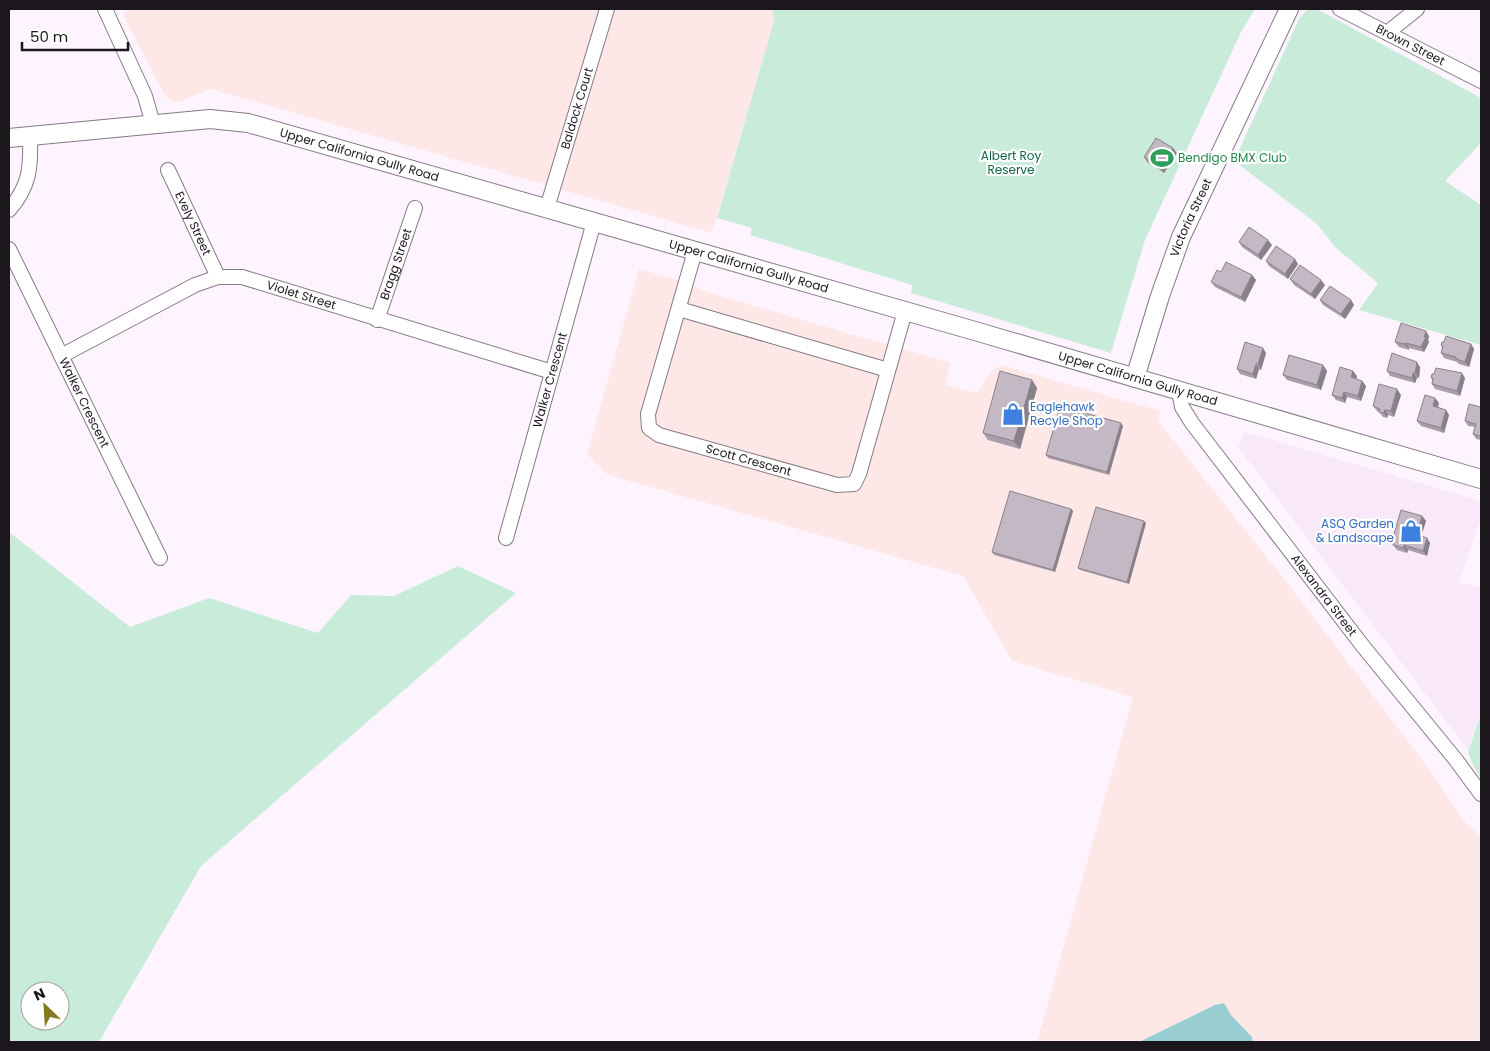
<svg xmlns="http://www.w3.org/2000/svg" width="1490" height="1051" font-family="Poppins,sans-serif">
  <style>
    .built { fill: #f9e8fa }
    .industrial { fill: #fee8e7 }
    .green { fill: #c8ebda; fill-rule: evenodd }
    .water { fill: #98ced2 }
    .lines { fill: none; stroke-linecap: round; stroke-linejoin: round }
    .minor-casing { stroke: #847984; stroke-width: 16 }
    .tertiary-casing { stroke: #847984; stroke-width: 20 }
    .minor { stroke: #fff; stroke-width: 14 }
    .tertiary { stroke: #fff; stroke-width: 18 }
    .wall { fill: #a99ea9 }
    .shaded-wall { fill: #898189 }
    .building { fill: #c4b8c4; stroke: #898189 }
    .labels { text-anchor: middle; stroke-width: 4.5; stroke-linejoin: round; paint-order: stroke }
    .street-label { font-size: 12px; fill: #1b171c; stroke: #fff }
    .park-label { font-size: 12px; fill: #156449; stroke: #fff }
    .leisure-label { font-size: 12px; fill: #27864d; stroke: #fff; text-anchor: start }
    .shop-label { font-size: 12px; fill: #366cbe; stroke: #fff; text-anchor: start }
  </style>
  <rect width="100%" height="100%" fill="#fef4ff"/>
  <!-- built -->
  <polygon class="built" points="1245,432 1481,501 1481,517 1459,582 1481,588 1481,710 1468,750 1238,447"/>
  <!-- industrial -->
  <g class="industrial">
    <polygon points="130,9 773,9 774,21 712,233 211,89 178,102 171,101 165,96 122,13"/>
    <polygon points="639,269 697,286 697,289 951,363 945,385 977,393 991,371 1002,365 1160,411 1159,422 1289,585 1427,766 1467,825 1481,836 1481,1042 1037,1042 1133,697 1012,661 963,576 608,475 587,454"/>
  </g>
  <!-- green -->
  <g class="green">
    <polygon points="773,9 1255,9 1241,32 1145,240 1111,353 911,293 912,285 750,235 752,228 717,218 774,21"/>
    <polygon points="1308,9 1317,9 1481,98 1481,143 1445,181 1481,205 1481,345 1359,310 1378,283 1336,248 1317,224 1234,161 1300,17"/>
    <path d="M9 532 130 627 209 598 318 633 351 595 394 596 458 566 516 593 201 866 99 1042H9ZM30 991H60V1021H30Z"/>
    <polygon points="1481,713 1481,779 1472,763 1468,752"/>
  </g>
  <!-- water -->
  <polygon class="water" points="1224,1003 1231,1015 1252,1037 1253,1042 1139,1042 1215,1005"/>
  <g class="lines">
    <defs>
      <g id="minor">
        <polyline points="105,9 145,96 153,124"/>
        <path id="s1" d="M1340 9 1481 81"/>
        <polyline points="1387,33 1417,9"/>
        <path id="s2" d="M168 170 218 277"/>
        <path id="s3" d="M547 208 607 9"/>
        <path d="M9 210C30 186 31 167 30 136"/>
        <path id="s4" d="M9 249 160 558"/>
        <path id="s5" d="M695 251 648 414 649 428 659 435 837 485 854 484 859 474 905 311"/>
        <polyline points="679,309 888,370"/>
        <path id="s6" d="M377 320 415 208"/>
        <path id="s7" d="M61 356 195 285 218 277H242L552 372"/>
        <path id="s8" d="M1179 391 1182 407 1192 423 1362 645 1456 760 1481 794"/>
        <path id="s9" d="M506 538 594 222"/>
      </g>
      <g id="tertiary">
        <path id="s10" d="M9 138 210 119 248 123 975 331 1481 479"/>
        <path id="s11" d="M1135 378 1160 296 1181 237 1289 9"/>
      </g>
    </defs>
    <!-- minor casing -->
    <use href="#minor" class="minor-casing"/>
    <!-- tertiary casing -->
    <use href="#tertiary" class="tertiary-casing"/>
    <!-- minor -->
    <use href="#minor" class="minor"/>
    <!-- tertiary -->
    <use href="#tertiary" class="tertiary"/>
  </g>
  <!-- wall -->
  <g class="wall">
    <polygon points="1177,153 1164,173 1147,162 1144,157"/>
    <polygon points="1239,242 1272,245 1261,260 1242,247"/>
    <polygon points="1266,261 1298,264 1288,279 1269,266"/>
    <polygon points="1221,272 1252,275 1256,280 1245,302 1215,287 1211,282"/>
    <polygon points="1290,279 1325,285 1315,299 1294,285"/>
    <polygon points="1320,300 1351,300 1354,305 1345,319 1323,305"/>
    <polygon points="1429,336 1428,340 1429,342 1424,352 1409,348 1409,350 1399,347 1395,342"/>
    <polygon points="1444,342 1471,344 1474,349 1469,367 1459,364 1457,362 1444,358 1441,353 1442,348 1441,345"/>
    <polygon points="1266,353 1261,370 1259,369 1256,379 1240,374 1237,369"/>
    <polygon points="1323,365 1327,371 1321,390 1287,380 1283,375"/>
    <polygon points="1420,367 1419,378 1417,378 1415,383 1390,376 1387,371"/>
    <polygon points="1357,376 1356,379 1362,381 1366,386 1361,401 1347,397 1345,403 1336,400 1332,395"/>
    <polygon points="1431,378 1465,378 1460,396 1435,389 1432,384 1433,380"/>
    <polygon points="1032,380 1037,388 1020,449 988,440 983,433"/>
    <polygon points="1401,395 1394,417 1388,415 1387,418 1383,417 1379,412 1377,411 1373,406"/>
    <polygon points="1435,398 1439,403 1438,407 1446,410 1449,415 1444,433 1421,426 1417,421"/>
    <polygon points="1481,407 1481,440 1476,439 1473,434 1475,427 1468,426 1465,421"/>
    <polygon points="1123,426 1109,475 1048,458 1046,455"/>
    <polygon points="1071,509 1073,511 1055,572 994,555 992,552"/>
    <polygon points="1422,516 1426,521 1421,536 1427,538 1430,543 1427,556 1408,550 1407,553 1397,550 1393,545 1393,543 1392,541"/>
    <polygon points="1146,523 1129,584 1080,570 1078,568"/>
  </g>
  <!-- shaded-wall -->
  <g class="shaded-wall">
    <polygon points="1173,148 1177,153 1164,173 1161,168"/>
    <polygon points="1268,240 1272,245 1261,260 1258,255"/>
    <polygon points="1295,259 1298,264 1288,279 1285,274"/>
    <polygon points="1252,275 1256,280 1245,302 1241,297"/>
    <polygon points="1321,280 1325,285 1315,299 1311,294"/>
    <polygon points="1351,300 1354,305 1345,319 1341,314"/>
    <polygon points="1426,331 1429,336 1428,340 1429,342 1424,352 1421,347"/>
    <polygon points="1406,343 1409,348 1409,350 1405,344"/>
    <polygon points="1471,344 1474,349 1469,367 1465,362"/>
    <polygon points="1263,348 1266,353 1261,370 1258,364"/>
    <polygon points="1417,362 1420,367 1419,378 1415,373"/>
    <polygon points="1256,364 1259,369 1256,379 1253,374"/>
    <polygon points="1323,365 1327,371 1321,390 1317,385"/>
    <polygon points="1353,371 1357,376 1355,383 1351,377"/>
    <polygon points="1413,373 1417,378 1415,383 1412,378"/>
    <polygon points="1462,373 1465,378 1460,396 1457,391"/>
    <polygon points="1032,380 1037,388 1020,449 1014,441"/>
    <polygon points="1362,381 1366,386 1361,401 1358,396"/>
    <polygon points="1397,389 1401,395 1394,417 1391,411"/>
    <polygon points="1344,392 1347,397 1345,403 1342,398"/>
    <polygon points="1435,398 1439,403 1437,411 1433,406"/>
    <polygon points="1385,410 1388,415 1387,418 1384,413"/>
    <polygon points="1446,410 1449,415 1444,433 1441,428"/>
    <polygon points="1121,423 1123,426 1109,475 1107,472"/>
    <polygon points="1071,509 1073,511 1055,572 1053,570"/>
    <polygon points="1422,516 1426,521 1420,540 1417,535"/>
    <polygon points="1144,521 1146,523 1129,584 1127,582"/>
    <polygon points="1427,538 1430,543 1427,556 1423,551"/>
    <polygon points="1404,545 1408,550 1407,553 1404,548"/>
  </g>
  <!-- building -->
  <g class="building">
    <polygon points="1156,138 1173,148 1161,168 1144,157"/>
    <polygon points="1249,227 1268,240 1258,255 1239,242"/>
    <polygon points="1276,246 1295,259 1285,274 1266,261"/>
    <polygon points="1226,262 1252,275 1241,297 1211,282 1217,270 1221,272"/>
    <polygon points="1300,265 1321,280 1311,294 1290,279"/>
    <polygon points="1330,286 1351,300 1341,314 1320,300"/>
    <polygon points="1401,323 1426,331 1424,337 1426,337 1421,347 1406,343 1405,344 1395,342"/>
    <polygon points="1446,336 1471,344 1465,362 1456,359 1456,357 1441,353 1443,346 1441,345 1442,342 1444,342"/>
    <polygon points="1245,342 1263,348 1258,364 1256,364 1253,374 1237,369"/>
    <polygon points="1392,353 1417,362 1415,373 1413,373 1412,378 1387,371"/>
    <polygon points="1289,355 1323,365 1317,385 1283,375"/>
    <polygon points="1340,367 1353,371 1351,377 1362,381 1358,396 1344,392 1342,398 1332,395"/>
    <polygon points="1436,368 1462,373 1457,391 1432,384 1433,378 1431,378 1432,374 1434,374"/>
    <polygon points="1000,371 1032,380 1014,441 983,433"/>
    <polygon points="1379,384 1397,389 1391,411 1385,410 1384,413 1379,412 1380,409 1373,406"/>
    <polygon points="1425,395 1435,398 1433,406 1446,410 1441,428 1417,421"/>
    <polygon points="1469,404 1481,407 1481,436 1473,434 1476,424 1465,421"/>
    <polygon points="1060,406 1121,423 1107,472 1046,455"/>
    <polygon points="1010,491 1071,509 1053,570 992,552"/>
    <polygon points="1096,507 1144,521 1127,582 1078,568"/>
    <polygon points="1401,510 1422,516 1417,535 1427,538 1423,551 1404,545 1404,548 1393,545 1394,542 1392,541"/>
  </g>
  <!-- icons -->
  <defs>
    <symbol id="stadium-bare" viewBox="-9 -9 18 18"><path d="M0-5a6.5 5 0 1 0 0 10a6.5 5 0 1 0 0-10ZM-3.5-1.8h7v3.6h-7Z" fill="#2e9e5b" stroke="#fff" stroke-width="2.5" paint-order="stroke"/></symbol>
    <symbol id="shop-bare" viewBox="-9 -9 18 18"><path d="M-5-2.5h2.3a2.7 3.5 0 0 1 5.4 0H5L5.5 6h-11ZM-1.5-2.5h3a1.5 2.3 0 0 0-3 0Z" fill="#3f7fe0" stroke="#fff" stroke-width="2.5" paint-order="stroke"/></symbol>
  </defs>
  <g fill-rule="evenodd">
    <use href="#stadium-bare" x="1146" y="142" width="32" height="32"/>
    <use href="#shop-bare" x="997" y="398" width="32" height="32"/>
    <use href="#shop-bare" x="1395" y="515" width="32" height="32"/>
  </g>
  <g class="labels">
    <!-- street labels -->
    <g class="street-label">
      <text dy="4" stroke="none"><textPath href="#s1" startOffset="79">Brown Street</textPath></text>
      <text dy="4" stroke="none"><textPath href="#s3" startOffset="104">Baldock Court</textPath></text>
      <text dy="4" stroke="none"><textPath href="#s10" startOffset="356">Upper California Gully Road</textPath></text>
      <text dy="4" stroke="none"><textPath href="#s11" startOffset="170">Victoria Street</textPath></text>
      <text dy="4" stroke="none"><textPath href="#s2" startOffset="59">Evely Street</textPath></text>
      <text dy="4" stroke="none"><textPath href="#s6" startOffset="59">Bragg Street</textPath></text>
      <text dy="4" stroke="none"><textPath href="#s10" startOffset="761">Upper California Gully Road</textPath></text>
      <text dy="4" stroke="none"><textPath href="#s7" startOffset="262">Violet Street</textPath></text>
      <text dy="4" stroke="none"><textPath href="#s10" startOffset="1166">Upper California Gully Road</textPath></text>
      <text dy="4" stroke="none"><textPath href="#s9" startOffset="164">Walker Crescent</textPath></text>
      <text dy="4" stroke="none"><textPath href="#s4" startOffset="171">Walker Crescent</textPath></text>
      <text dy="4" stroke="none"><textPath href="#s5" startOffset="289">Scott Crescent</textPath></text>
      <text dy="4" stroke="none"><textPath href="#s8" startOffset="252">Alexandra Street</textPath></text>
    </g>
    <!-- park labels -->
    <g class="park-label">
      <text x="1011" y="160">Albert Roy<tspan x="1011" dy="14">Reserve</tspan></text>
    </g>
    <!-- leisure labels -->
    <g class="leisure-label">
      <text x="1178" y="162">Bendigo BMX Club</text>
    </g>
    <!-- shop labels -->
    <g class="shop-label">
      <text x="1030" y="411">Eaglehawk<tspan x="1030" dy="14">Recyle Shop</tspan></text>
      <text x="1394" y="528" text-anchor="end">ASQ Garden<tspan x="1394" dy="14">&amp; Landscape</tspan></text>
    </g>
  </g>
  <!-- border -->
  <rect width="1490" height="1051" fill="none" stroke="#1b171c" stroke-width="20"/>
  <!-- north arrow -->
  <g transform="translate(45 1006) rotate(335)"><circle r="24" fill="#ffffff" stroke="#a4a2a4"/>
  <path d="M0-4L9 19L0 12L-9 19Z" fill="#837b20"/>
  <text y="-8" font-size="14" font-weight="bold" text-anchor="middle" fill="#1b171c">N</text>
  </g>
  <!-- scale -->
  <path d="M22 42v8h106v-8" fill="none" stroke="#1b171c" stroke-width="2.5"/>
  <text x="30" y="42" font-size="15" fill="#1b171c" stroke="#ffffff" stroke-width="4" paint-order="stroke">50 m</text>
</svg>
